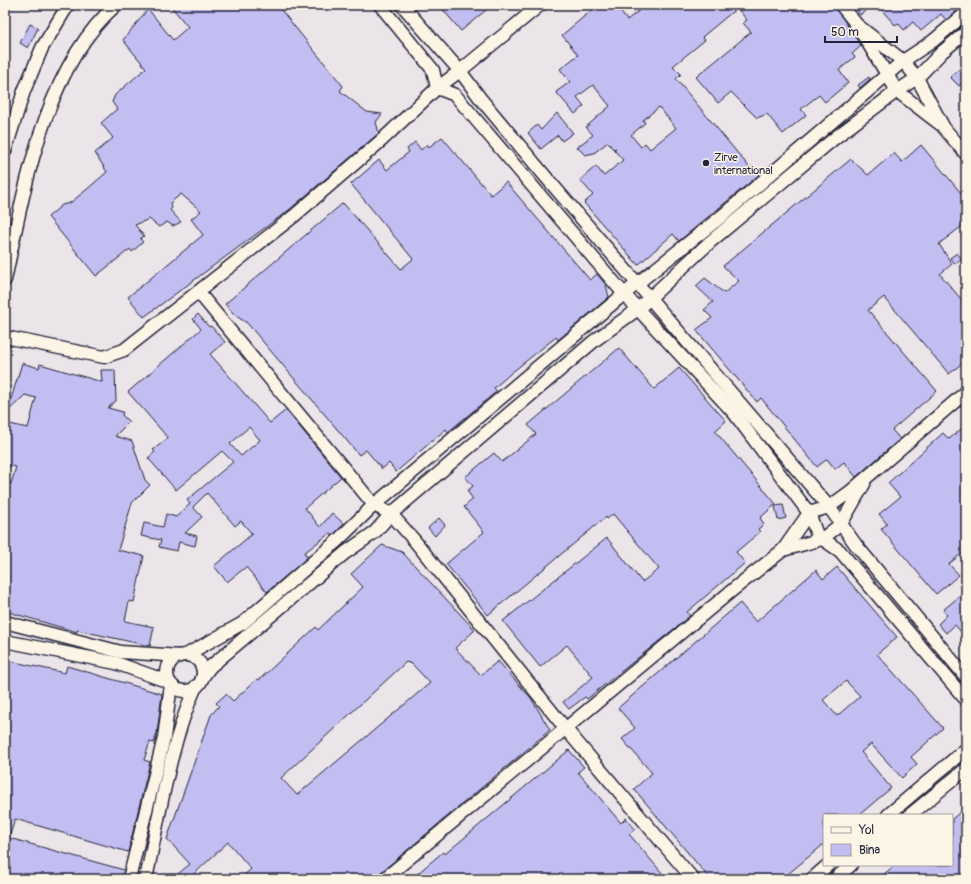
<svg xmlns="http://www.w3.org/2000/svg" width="971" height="884" font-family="Pangolin,sans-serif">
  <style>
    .building { fill: #c2bef1; stroke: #22223b; fill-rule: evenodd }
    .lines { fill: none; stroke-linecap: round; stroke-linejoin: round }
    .minor-casing { stroke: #22223b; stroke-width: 15 }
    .minor { stroke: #fcf5e5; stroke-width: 12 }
    .poi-dot { fill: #22223b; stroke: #fcf5e5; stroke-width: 1.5 }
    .labels { text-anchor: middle; stroke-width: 3; stroke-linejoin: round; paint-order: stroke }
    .poi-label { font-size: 11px; fill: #22223b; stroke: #fcf5e5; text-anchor: start }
  </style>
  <rect width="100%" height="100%" fill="#ebe4e9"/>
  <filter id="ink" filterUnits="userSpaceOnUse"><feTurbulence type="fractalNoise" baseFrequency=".025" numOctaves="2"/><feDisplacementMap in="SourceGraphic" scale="8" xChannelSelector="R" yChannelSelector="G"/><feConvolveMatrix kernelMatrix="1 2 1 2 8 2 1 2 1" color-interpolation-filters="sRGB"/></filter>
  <g filter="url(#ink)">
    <!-- building -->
    <g class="building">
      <polygon points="170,5 277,5 343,86 340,91 367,112 382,114 376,122 379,133 289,210 144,317 128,297 203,235 191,219 201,211 181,194 170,203 172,208 170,210 181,222 173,226 167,222 159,227 149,219 135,225 144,236 140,239 143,242 132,252 130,249 96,276 48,217 62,205 70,203 85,191 107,172 95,153 113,138 101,123 117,109 112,102 115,95 146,68 123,40 148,9 173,40 188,27"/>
      <polygon points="439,5 492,5 461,31"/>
      <path d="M598 5H615L627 20 641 9 638 5H834L861 46 852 54 855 57 839 70 848 83 825 102 819 95 801 109 806 115 783 134 767 114 757 118 731 92 718 103 696 77 751 32 743 23 747 20 737 8 702 37 705 40 673 66 681 74 676 79 750 168 752 166 760 174 679 241 673 234 638 265 584 203 593 195 580 180 596 166 604 176 623 160 614 150 616 148 613 149 608 142 594 153 585 155 577 147 593 135 586 127 610 106 593 85 577 97 584 106 575 114 556 92 570 82 560 69 578 55 562 35ZM659 107 676 128 650 149 645 143 641 147 631 135 645 123 643 120Z"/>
      <polygon points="853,5 873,5 860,15"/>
      <polygon points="877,5 966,5 966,6 961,7 946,20 941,14 921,31 913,22 904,30 898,23 895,25"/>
      <polygon points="30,24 38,28 28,48 20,43"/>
      <polygon points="966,63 966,78 959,86 950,77"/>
      <polygon points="869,77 870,79 860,88 858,85"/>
      <polygon points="557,113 573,133 562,141 558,135 541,149 528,133 537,125 541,130"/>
      <polygon points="442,137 491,195 506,182 590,280 597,274 606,285 609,297 558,340 556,337 510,374 494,388 497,391 448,432 446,429 396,472 389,463 382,469 366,450 359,455 247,323 236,316 225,304 343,203 401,269 413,259 351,184 379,160 387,170 409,152 407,149 415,142 421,150 427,144 429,147"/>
      <polygon points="921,145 966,199 966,223 939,244 952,264 940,274 966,305 966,360 949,374 884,297 868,310 937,391 892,430 900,439 856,477 844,462 835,469 827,459 817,467 761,398 757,402 696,330 712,318 704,310 713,302 696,286 705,278 724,293 739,281 723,266 851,159 868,175 894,153 902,162"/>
      <polygon points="957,253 962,259 955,264 950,258"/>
      <path d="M198 314 209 327 211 326 225 342 210 354 270 423 286 410 341 477 305 508 320 527 332 513 344 524 333 535 330 533 304 553 308 557 267 592 246 567 227 582 214 566 252 534 241 521 235 526 207 493 193 507 202 517 185 533 197 536 195 546 179 542 177 551 159 547 161 540 141 536 144 523 163 527 166 514 176 517 190 504 187 500 233 462 222 451 176 490 148 458 155 452 153 450 168 438 128 392 201 329 193 319ZM249 427 260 440 241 456 230 444Z"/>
      <polygon points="619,348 654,389 679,368 726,421 715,431 776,504 760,518 764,524 758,529 760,532 736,552 745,563 687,612 690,616 587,699 585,697 569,709 563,702 593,677 567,645 540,667 503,621 607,538 642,582 659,569 613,514 607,519 606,517 488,615 446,564 484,532 464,507 473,499 467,491 473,486 465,477 494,453 502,462 536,434 528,425"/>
      <polygon points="22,363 39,368 40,364 102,382 101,370 115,370 116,401 108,408 123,412 122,415 129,422 115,436 132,441 145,480 150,485 132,503 118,550 144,556 134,602 129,601 125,621 154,627 150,646 77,630 77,632 5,611 5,483 11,484 16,467 5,465 5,423 28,428 36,398 25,395 7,412"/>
      <polygon points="966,425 966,550 949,564 959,575 936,594 881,529 887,524 879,514 900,497 888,483 943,433 949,439"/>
      <polygon points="783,505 786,518 778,520 775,506"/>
      <polygon points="439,518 445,525 435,536 428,528"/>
      <path d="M382 545 402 552 475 630 455 648 481 675 498 661 531 698 550 730 373 879H240L251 869 228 842 194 874 198 879H172L190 864 167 839 211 715 219 706 216 703 226 694 233 701 257 679 259 680 316 627 318 630 343 606 363 587 351 574ZM406 662 412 664 430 683 297 795 281 778Z"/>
      <path d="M837 567 897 637 877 654 943 728 911 757 917 764 902 778 871 744 861 752 891 788 859 815H824V844L782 879H710L634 789 652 773 622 739 635 728 618 708 740 603 756 622 816 570 823 579ZM846 681 860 696 837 716 823 700Z"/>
      <polygon points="966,591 966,638 955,625 946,633 938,624 947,615 943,610"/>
      <polygon points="5,660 65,673 67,666 162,694 157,733 154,743 150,742 144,760 150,762 128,852 15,819 9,838 124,870 122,879 5,879"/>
      <polygon points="569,750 584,767 578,772 621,823 626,818 635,829 629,834 667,879 411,879 443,852 445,854"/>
      <polygon points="966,807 966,879 878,879 895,865 952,865 952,819"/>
    </g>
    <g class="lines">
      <defs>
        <g id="minor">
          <polyline points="380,5 433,70 437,88 455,95 624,294 734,413 809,513 817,535 840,551 966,700"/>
          <polyline points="402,5 460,71 480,98 545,176 829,507 856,545 966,677"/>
          <polyline points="841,5 857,25 897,91 940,124"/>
          <polyline points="857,25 903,61 917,78 944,128 966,154"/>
          <polyline points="5,151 24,91 42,48 68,5"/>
          <path d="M5 280C24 191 44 68 116 5"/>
          <polyline points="199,293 374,505 391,514 414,540 565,728 693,879"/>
          <polyline points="5,337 104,357 124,350 294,216 382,140 437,88 460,71 540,5"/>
          <polyline points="783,550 822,539 841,524 864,484"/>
          <polyline points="5,622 121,652 180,656"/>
          <polyline points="5,641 116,663 169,682"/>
          <polyline points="186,655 243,623 337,541 374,505 624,294 722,216 903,61 933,41 966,13"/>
          <circle cx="185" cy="673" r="18"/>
          <polyline points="202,678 210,667 345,553 375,532 391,514 594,341 638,309 710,242 836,137 897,91 917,78 942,52 966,32"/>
          <polyline points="888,815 966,749"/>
          <polyline points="910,815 966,769"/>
          <polyline points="129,879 164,738 171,684"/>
          <path d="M146 879C159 818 170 743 196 686"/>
          <polyline points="384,879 735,588 783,550 809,513 829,507 851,491 966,392"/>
          <polyline points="812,879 828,865"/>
          <polyline points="835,879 851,865"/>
        </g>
      </defs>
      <!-- minor casing -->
      <use href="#minor" class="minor-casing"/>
      <!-- minor -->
      <use href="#minor" class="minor"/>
    </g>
  </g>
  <!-- markers -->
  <circle class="poi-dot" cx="706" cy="163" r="4"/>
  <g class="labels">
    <!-- poi labels -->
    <g class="poi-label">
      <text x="714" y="161">Zirve<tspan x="714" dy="13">international</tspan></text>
    </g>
  </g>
  <!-- margin -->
  <rect width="971" height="884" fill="none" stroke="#fcf5e5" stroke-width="20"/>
  <rect x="10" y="10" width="951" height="864" fill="none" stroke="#22223b" stroke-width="1.5" filter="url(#ink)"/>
  <!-- legend -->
  <rect x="823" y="814" width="130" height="52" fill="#fcf5e5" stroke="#a5a1a1"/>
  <rect x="831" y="827" width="20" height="6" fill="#fcf5e5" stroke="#a5a1a1"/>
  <text x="859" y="834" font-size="12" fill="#22223b">Yol</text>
  <rect x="831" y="844" width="20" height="12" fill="#c2bef1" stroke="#a5a1a1"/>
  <text x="859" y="854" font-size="12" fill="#22223b">Bina</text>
  <!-- scale -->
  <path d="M825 36v6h72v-6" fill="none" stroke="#22223b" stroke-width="2"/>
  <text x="831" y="36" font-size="12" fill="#22223b" stroke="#fcf5e5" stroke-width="3" paint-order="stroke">50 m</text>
</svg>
